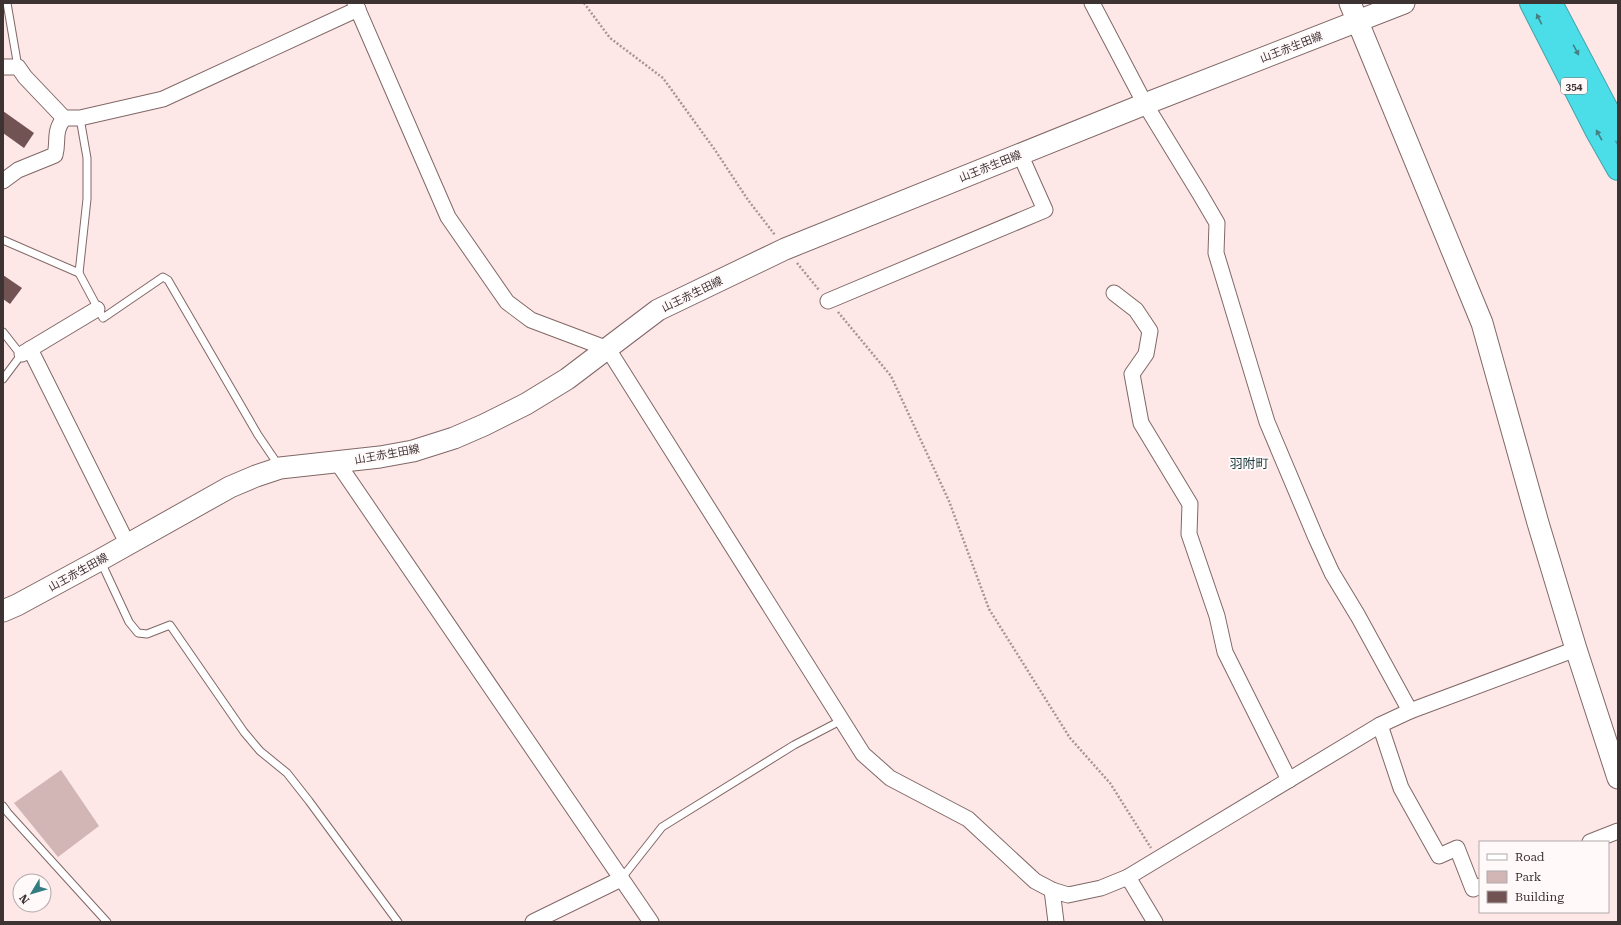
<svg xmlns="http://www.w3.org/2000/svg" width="1621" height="925" font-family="'Roboto Serif','Noto Sans JP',serif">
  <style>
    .green { fill: #d1b6b5 }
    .building { fill: #715353 }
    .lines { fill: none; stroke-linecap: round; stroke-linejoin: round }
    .lane-casing { stroke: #806867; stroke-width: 9 }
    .street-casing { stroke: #806867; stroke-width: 17 }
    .secondary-casing { stroke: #806867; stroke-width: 23 }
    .highway-casing { stroke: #46a2a9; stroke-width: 24 }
    .path { stroke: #a79595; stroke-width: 2.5; stroke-dasharray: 2 2; stroke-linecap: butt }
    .lane { stroke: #fff; stroke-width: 7 }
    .street { stroke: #fff; stroke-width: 15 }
    .secondary { stroke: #fff; stroke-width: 21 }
    .highway { stroke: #4bdee8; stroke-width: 22 }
    .oneway { fill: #448084 }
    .labels { text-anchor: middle; stroke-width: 4; stroke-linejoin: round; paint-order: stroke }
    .shield { fill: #fff9f9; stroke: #786e6e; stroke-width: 1 }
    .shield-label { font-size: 10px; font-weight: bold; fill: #3e3333 }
    .street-label { font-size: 11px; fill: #3e3333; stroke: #fff9f9 }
    .quarter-label { font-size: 13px; fill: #193b3e; stroke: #fff9f9 }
  </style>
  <rect width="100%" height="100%" fill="#fee7e7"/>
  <!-- green -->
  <polygon class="green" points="61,770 99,826 58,857 14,803"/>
  <!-- building -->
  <g class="building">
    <polygon points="3,111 34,133 24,148 3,133"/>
    <polygon points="3,275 22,288 10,304 3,299"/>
  </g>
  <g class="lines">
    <defs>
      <g id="lane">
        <polyline points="7,3 18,67"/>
        <polyline points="80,118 87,158 87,199 79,273 103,318 163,277 168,280 258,435 279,466"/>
        <polyline points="3,240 79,273"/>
        <polyline points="3,332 21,355 3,379"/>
        <polyline points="101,562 129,622 138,633 147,634 170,625 244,732 260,751 287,773 309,801 398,922"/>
        <polyline points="3,806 8,813 107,922"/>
        <polyline points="621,879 662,827 794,745 842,720"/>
      </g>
      <g id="street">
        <polyline points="355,3 448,217 507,302 531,320 608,349 863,754 890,778 968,819 1035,881 1052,890 1068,895 1101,888 1128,877 1380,725 1410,711 1576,649"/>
        <polyline points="1092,3 1145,104 1200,194 1217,223 1216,253 1267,422 1316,538 1332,573 1358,616 1410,711"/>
        <polyline points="3,67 18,67 25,77 64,118 80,118 163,99 358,9"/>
        <path d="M3 181 18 170 55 155C59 139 53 133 64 118"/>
        <polyline points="1114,293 1136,310 1150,331 1146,354 1132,374 1141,423 1190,504 1189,534 1217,616 1225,652 1289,780"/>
        <polyline points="828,301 1045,210 1020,154"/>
        <polyline points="30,349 128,545"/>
        <polyline points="22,354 97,309"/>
        <polyline points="337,462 651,922"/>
        <polyline points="1380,725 1401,788 1439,856 1457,848 1473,889 1480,886"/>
        <polyline points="1590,842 1618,831"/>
        <polyline points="1128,877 1155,922"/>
        <polyline points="1052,890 1056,922"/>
        <polyline points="533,922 621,879"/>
      </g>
      <g id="secondary">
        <polyline points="1350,3 1482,323 1538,523 1576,649 1618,778"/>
        <polyline points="3,611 17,605 100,560 230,487 256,476 280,468 380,457 413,451 454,438 484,425 526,404 567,379 658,310 785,249 1145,104 1404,3"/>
      </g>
      <g id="highway">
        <polyline points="1531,3 1596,130 1618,169"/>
        <polyline points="1551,3 1618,130"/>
      </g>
    </defs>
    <!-- lane casing -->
    <use href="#lane" class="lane-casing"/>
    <!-- street casing -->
    <use href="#street" class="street-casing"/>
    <!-- secondary casing -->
    <use href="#secondary" class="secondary-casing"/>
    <!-- highway casing -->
    <use href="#highway" class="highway-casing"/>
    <!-- path -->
    <g class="path">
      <polyline points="584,3 610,38 663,78 715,150 748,200 775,235"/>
      <polyline points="797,263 819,290"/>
      <polyline points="838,312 891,376 949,501 989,609 1070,738 1110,783 1151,848"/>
    </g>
    <!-- lane -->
    <use href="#lane" class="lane"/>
    <!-- street -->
    <use href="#street" class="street"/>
    <!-- secondary -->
    <use href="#secondary" class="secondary"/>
    <!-- highway -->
    <use href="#highway" class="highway"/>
  </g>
  <!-- one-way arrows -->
  <defs><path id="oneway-solid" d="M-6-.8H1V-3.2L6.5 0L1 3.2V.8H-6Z"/></defs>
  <g class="oneway">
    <use href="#oneway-solid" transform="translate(1539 19) rotate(-117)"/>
    <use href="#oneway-solid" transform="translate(1576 50) rotate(62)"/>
    <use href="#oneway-solid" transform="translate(1599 135) rotate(-119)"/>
  </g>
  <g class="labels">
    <!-- shield labels -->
    <rect class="shield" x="1561" y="78" width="26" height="16" rx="3"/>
    <g class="shield-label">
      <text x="1574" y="90">354</text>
    </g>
    <!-- street labels -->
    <g class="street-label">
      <text transform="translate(1291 47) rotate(-21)" y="4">山王赤生田線</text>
      <text transform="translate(990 166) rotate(-22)" y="4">山王赤生田線</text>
      <text transform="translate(692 294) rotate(-26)" y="4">山王赤生田線</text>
      <text transform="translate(387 454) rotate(-10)" y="4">山王赤生田線</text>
      <text transform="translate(78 572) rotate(-29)" y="4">山王赤生田線</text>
    </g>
    <!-- quarter labels -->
    <g class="quarter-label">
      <text x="1249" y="468">羽附町</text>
    </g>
  </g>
  <!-- border -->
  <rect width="1621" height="925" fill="none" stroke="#3e3333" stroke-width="8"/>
  <!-- legend -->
  <rect x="1479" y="841" width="130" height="72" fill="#fff9f9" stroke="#b2aaaa"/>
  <rect x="1487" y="854" width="20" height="6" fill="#ffffff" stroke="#b2aaaa"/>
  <text x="1515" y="861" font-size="12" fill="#3e3333">Road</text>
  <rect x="1487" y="871" width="20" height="12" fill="#d1b6b5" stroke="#b2aaaa"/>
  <text x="1515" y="881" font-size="12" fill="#3e3333">Park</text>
  <rect x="1487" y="891" width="20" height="12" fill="#715353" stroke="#b2aaaa"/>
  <text x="1515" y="901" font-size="12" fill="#3e3333">Building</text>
  <!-- north arrow -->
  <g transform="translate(32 893) rotate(232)"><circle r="19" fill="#fff9f9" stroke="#b2aaaa"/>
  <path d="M0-3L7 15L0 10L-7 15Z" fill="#337c81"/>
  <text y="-6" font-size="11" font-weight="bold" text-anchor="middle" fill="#3e3333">N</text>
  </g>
</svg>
